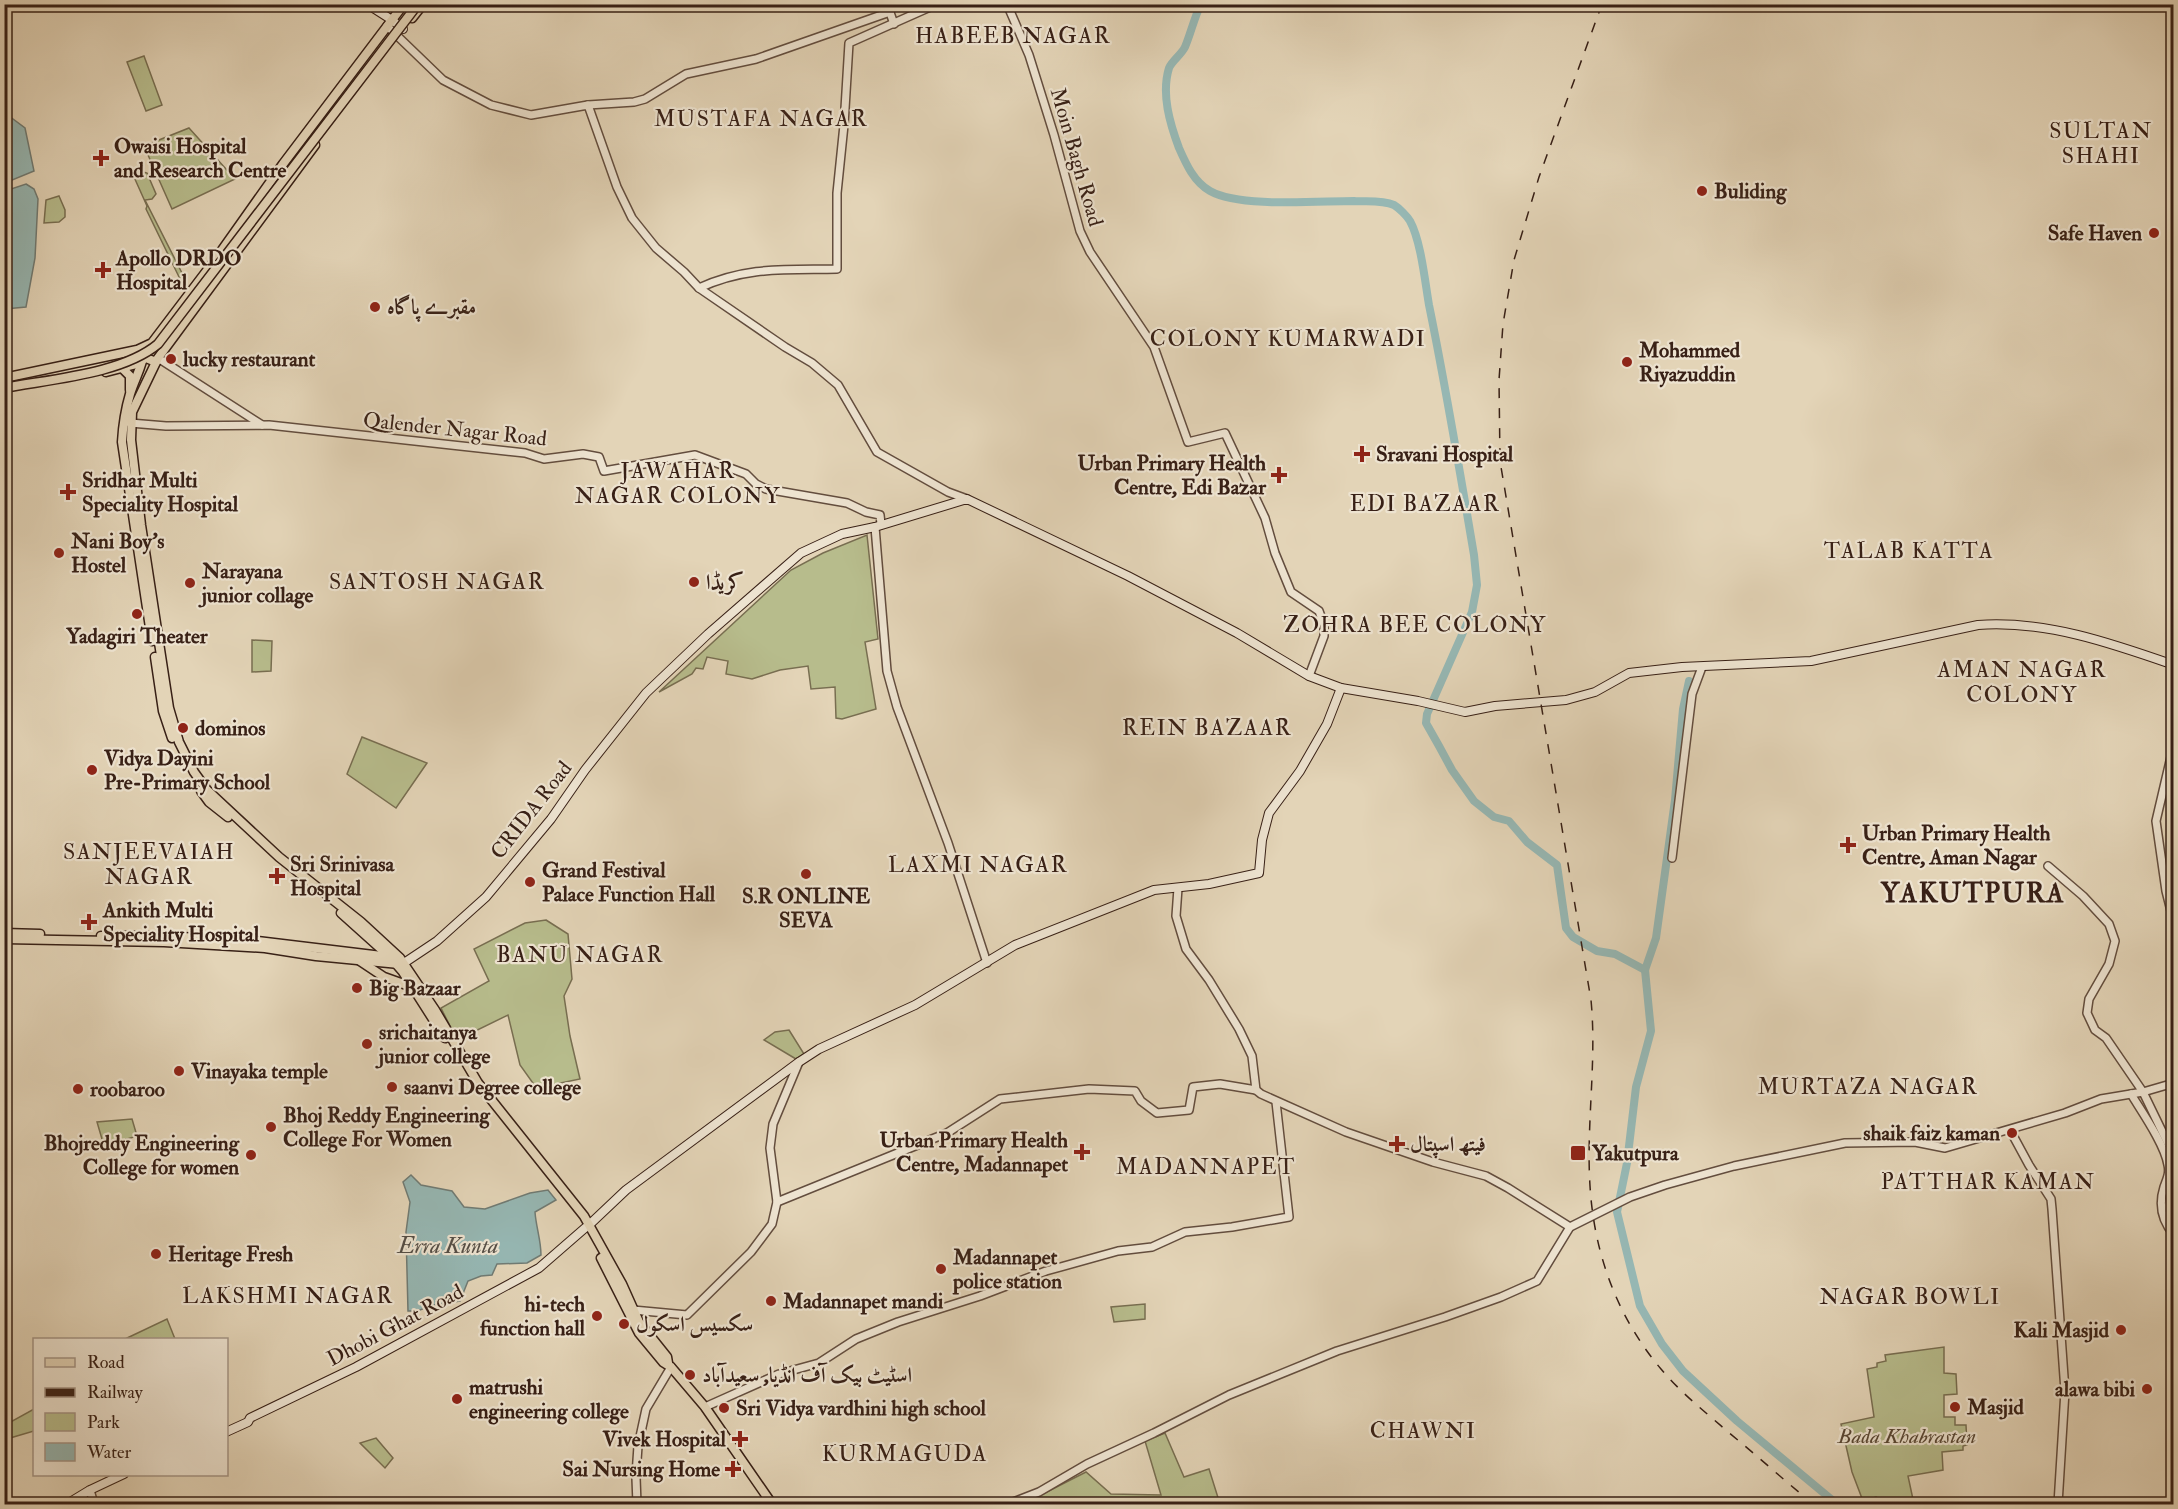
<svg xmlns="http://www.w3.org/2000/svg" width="2178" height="1509" font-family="'IM FELL Double Pica',Amiri,serif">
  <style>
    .green { fill: #b7bc8c; stroke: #786e51; stroke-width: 1.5 }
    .water { fill: #96b7b3; stroke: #707b74; stroke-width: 1.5 }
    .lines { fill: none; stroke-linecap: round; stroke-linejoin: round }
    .river { stroke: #96b7b3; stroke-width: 8 }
    .tertiary-casing { stroke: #634d3e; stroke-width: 10 }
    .secondary-casing { stroke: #382016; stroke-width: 10 }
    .primary-casing { stroke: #382016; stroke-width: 11 }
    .trunk-casing { stroke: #382016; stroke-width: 11 }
    .tertiary { stroke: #ede3d0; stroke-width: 7 }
    .secondary { stroke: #ede3d0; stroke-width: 8 }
    .primary { stroke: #e3d4b7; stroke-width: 8 }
    .trunk { stroke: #e3d4b7; stroke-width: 8 }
    .rail { stroke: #382016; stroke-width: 1.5; stroke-dasharray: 10 10; stroke-linecap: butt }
    .trunk-bridge-casing { stroke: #382016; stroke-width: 11; stroke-linecap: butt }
    .trunk-bridge { stroke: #e3d4b7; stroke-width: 8 }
    .poi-dot { fill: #8f2418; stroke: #ede3d0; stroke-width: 2 }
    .labels { text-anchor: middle; stroke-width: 4.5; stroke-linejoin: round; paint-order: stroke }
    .poi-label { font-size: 21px; font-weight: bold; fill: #382016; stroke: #ede3d0; text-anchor: start }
    .street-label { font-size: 21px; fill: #382016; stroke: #ede3d0 }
    .park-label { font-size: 21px; font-style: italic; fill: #584734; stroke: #ede3d0 }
    .neighbourhood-label { font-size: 22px; letter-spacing: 1.5px; fill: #382016; stroke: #ede3d0 }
    .water-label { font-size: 22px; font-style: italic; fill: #544d45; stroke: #ede3d0 }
    .district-label { font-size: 27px; font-weight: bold; letter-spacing: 1.5px; fill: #382016; stroke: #ede3d0 }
  </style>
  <rect width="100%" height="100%" fill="#e3d4b7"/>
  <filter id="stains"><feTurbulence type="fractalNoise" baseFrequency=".00333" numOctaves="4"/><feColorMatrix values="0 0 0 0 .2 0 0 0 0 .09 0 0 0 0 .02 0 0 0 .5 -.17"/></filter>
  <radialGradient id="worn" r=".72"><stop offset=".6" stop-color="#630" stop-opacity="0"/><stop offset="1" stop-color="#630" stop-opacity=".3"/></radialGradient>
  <!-- green -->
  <g class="green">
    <polygon points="144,56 162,105 146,111 127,62"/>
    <polygon points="189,128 235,179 172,209 144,146"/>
    <polygon points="140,171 147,173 156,194 152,199 145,200 185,279 184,282 181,281 146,209 147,206 134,177"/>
    <polygon points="59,196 65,210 65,217 59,222 44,223 46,200"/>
    <polygon points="867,535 878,639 865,642 876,709 842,719 836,718 835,687 811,689 808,666 780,670 752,679 726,674 728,661 707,657 703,669 696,668 692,674 659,692 791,570 823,553"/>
    <polygon points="252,640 272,641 271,671 252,672"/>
    <polygon points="362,737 427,763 396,808 347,774"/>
    <polygon points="546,920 568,934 572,979 564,996 570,1036 580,1079 551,1085 535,1086 520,1065 508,1015 457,1040 441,1008 489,981 474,949 525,923"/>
    <polygon points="789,1030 804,1054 796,1059 764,1040 775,1032"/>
    <polygon points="132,1119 137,1136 104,1146 97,1122"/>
    <polygon points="1145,1304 1145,1319 1114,1322 1111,1307"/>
    <polygon points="167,1319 175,1339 125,1339"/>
    <polygon points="1944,1347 1944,1373 1956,1374 1957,1394 1944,1395 1944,1417 1955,1417 1955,1425 1966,1425 1967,1445 1963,1446 1963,1450 1942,1452 1943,1470 1908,1476 1914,1504 1890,1504 1876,1497 1863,1501 1852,1472 1841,1424 1874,1417 1867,1369 1877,1367 1877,1363 1886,1361 1885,1355"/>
    <polygon points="34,1409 34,1431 10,1438 5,1425"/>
    <polygon points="1165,1433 1184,1477 1209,1469 1220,1504 1023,1504 1086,1472 1111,1494 1161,1495 1145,1441"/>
    <polygon points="376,1438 393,1458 385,1468 360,1443"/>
  </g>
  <!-- water -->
  <g class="water">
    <polygon points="5,113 25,128 34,171 5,183"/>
    <polygon points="26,184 34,189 38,199 35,258 26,307 5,309 5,191"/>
    <path d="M411 1175 421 1185 452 1191 464 1207 485 1209 530 1193 548 1190 556 1200 535 1212C536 1227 541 1240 541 1255L527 1263 497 1264 492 1275 481 1276 468 1281 460 1301 434 1305 417 1311H408L406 1232 410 1202 403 1182Z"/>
  </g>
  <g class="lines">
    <!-- river -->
    <g class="river">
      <path d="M1201 4C1194 18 1191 33 1185 47 1181 55 1172 61 1169 68 1161 94 1170 124 1179 148 1186 164 1194 182 1210 191 1240 208 1318 201 1354 201 1367 202 1382 200 1394 205 1399 208 1407 216 1410 221 1421 241 1425 282 1429 305 1446 388 1460 472 1474 555L1477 585 1472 612 1427 714 1426 723 1439 746 1452 770 1474 801 1494 817 1509 821 1527 842 1557 865 1566 928 1573 937 1597 951 1615 954 1645 970"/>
      <polyline points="1689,681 1683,709 1675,800 1656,938 1645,970 1651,1031 1636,1087 1627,1163 1617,1212 1640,1306 1662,1344 1683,1371 1737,1421 1837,1504"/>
    </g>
    <defs>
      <g id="tertiary">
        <polyline points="887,4 894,24"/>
        <polyline points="1007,4 1029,55 1054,135 1080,231 1090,252 1154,347 1188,442 1225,433 1265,518 1275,553 1291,592 1319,611 1324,625 1324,636 1309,676"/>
        <polyline points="2173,4 2174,5"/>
        <polyline points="387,26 443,80 491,105 531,115 588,105 617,187 632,218 656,248 684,272 699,288 785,347 812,363 838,385 877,452 948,492 967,499"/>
        <polyline points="588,105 634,102 645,99 686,74 756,59 890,12"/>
        <path d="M699 288C747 266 786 270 837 269V193L844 125 849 43 937 4"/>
        <polyline points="158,358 262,425"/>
        <polyline points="130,423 166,426 269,425 525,453 544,459 583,454 599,457 604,471 695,455 746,474 756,484 766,489 847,503 866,512 880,515 881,524"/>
        <polyline points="875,527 887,671 897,707 948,843 987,963"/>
        <polyline points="2174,744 2156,821 2166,891 2174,923"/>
        <polyline points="1672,858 1692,694 1702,667"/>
        <polyline points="2048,866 2083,896 2109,924 2115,941 2109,964 2089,999 2087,1013 2095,1030 2106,1038 2143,1092 2174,1156"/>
        <polyline points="1178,888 1176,916 1186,949 1209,980 1239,1029 1252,1056 1256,1090 1261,1094 1346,1132 1433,1162 1486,1176 1508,1188 1570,1227"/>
        <path d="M2131 1094C2142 1112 2165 1145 2168 1165 2170 1173 2167 1179 2164 1187 2158 1206 2162 1221 2174 1235"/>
        <polyline points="2010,1130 2029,1165 2051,1199 2052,1209 2065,1391 2058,1504"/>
        <path d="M2174 1182C2169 1198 2165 1209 2174 1224"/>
        <polyline points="777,1202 947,1133 1000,1099 1089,1089 1135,1091 1141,1101 1157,1113 1189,1110 1193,1087 1220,1084 1256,1090"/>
        <polyline points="633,1310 687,1315 751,1252 772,1224 777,1202 770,1148 773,1124 799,1062"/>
        <polyline points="705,1407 779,1374 819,1363 856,1339 898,1322 980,1296 1046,1271 1118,1251 1152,1247 1185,1232 1232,1227 1289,1217 1276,1102"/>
        <polyline points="636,1475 638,1446 646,1409 671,1367"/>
        <polyline points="636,1478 637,1504"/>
        <polyline points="90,1490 94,1504"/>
        <polyline points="1008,1504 1039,1492 1087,1464 1154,1433 1229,1395 1337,1351 1445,1317 1501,1297 1537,1281 1570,1227 1630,1197 1665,1185 1734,1166 1845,1143 1915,1142 1945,1148 2065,1113 2101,1099 2143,1092 2174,1083"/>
      </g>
      <g id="secondary">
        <polyline points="367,4 392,20 403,29"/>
        <path d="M404 963 437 941 486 897 551 819 585 770 646 693 708 634 801 553 842 534 875 527 967 499 1128 576 1237 633 1309 676 1341 688 1418 701 1465 712 1495 706 1566 700 1595 692 1629 673 1682 667 1811 661 1978 625C2045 620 2111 643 2174 665"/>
        <polyline points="589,1225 626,1190 799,1062 819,1049 915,1005 1015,945 1154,890 1209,884 1259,873 1262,840 1269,813 1300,771 1327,724 1341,688"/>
        <polyline points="226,1432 248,1422 250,1418 356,1367 539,1268 585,1228"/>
        <polyline points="67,1504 90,1490 124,1474"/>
      </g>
      <g id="primary">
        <polyline points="412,18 423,4"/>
        <polyline points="315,145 158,358 132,412 131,440 141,525 169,708 179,742 194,772 207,790 279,857 361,922 400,958 435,1010 478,1083 584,1216 622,1284 639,1322 667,1357 668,1363"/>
        <path d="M145 348C143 365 135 378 130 394 125 411 123 425 122 442L152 641"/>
        <polyline points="122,368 130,376 130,390"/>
        <polyline points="106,372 133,365 146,358 156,362"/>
        <polyline points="155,657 163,711 172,738"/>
        <polyline points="201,791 209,802 228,817"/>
        <polyline points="341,913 390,957 403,972 445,1038"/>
        <polyline points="4,933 40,934"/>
        <polyline points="101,936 156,936 249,940 390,957"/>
        <polyline points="4,939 164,942 265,948 316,956 399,964"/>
        <polyline points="360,961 384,977 412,987"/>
        <polyline points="601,1258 639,1333 663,1362 671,1367 705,1407 772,1504"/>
      </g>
      <polyline id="trunk" points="4,378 137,350 152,343 215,260 283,164 404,4"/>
    </defs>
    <!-- tertiary casing -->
    <use href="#tertiary" class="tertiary-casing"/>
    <!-- secondary casing -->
    <use href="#secondary" class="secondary-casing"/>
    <!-- primary casing -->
    <use href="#primary" class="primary-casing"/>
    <!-- trunk casing -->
    <use href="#trunk" class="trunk-casing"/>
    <!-- tertiary -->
    <use href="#tertiary" class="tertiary"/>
    <!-- secondary -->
    <use href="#secondary" class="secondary"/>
    <!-- primary -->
    <use href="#primary" class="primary"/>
    <!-- trunk -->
    <use href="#trunk" class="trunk"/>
    <!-- rail -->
    <path class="rail" d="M1602 4 1539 177 1514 260 1503 324 1499 380 1500 461 1591 1000C1597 1062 1586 1124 1590 1186 1594 1253 1617 1317 1661 1369 1680 1392 1704 1411 1727 1431 1756 1455 1784 1480 1813 1504"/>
    <defs>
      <path id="trunk-bridge" d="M4 388C51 379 122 374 158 344L418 4"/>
    </defs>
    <!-- trunk-bridge casing -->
    <use href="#trunk-bridge" class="trunk-bridge-casing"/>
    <!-- trunk-bridge -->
    <use href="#trunk-bridge" class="trunk-bridge"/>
  </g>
  <!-- markers -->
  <g class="poi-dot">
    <path d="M98 149h6v6h6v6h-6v6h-6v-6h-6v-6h6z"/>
    <circle cx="1702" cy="191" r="6"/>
    <circle cx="2154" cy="233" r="6"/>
    <path d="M100 261h6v6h6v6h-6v6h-6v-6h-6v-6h6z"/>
    <circle cx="375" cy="307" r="6"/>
    <circle cx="171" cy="359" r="6"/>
    <circle cx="1627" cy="362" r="6"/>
    <path d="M1359 445h6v6h6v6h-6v6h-6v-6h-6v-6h6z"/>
    <path d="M1276 466h6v6h6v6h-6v6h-6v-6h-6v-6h6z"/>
    <path d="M65 483h6v6h6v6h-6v6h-6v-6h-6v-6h6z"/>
    <circle cx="59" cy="553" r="6"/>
    <circle cx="694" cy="582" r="6"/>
    <circle cx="190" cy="583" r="6"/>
    <circle cx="137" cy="614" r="6"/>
    <circle cx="183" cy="728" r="6"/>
    <circle cx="92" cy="770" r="6"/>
    <path d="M1845 836h6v6h6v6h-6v6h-6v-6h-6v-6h6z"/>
    <circle cx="806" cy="874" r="6"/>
    <path d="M274 867h6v6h6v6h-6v6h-6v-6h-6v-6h6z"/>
    <circle cx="530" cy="882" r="6"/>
    <path d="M86 913h6v6h6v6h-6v6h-6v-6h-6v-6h6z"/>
    <circle cx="357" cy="988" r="6"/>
    <circle cx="367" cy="1044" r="6"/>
    <circle cx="179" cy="1071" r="6"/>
    <circle cx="392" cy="1087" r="6"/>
    <circle cx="78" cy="1089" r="6"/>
    <circle cx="271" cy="1127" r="6"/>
    <circle cx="2012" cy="1133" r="6"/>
    <path d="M1394 1135h6v6h6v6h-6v6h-6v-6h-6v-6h6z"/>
    <path d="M1079 1143h6v6h6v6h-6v6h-6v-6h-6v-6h6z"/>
    <rect x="1570" y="1145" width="16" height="16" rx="3"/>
    <circle cx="251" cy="1155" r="6"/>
    <circle cx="156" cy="1254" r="6"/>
    <circle cx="941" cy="1269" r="6"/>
    <circle cx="771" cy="1301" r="6"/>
    <circle cx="597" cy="1316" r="6"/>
    <circle cx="624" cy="1324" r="6"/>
    <circle cx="2121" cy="1330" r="6"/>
    <circle cx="690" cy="1375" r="6"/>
    <circle cx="2147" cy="1389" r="6"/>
    <circle cx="457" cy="1399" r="6"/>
    <circle cx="1955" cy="1407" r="6"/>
    <circle cx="724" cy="1408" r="6"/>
    <path d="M737 1430h6v6h6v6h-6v6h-6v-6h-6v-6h6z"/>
    <path d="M730 1460h6v6h6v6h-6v6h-6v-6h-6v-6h6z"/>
  </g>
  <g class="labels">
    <!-- poi labels -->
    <g class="poi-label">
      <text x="114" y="153">Owaisi Hospital<tspan x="114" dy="24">and Research Centre</tspan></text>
      <text x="1714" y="198">Buliding</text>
      <text x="2142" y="240" text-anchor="end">Safe Haven</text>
      <text x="116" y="265">Apollo DRDO<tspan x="116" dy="24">Hospital</tspan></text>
      <text x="387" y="314">مقبرے پاگاہ</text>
      <text x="1639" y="357">Mohammed<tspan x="1639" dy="24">Riyazuddin</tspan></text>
      <text x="183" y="366">lucky restaurant</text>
      <text x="1376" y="461">Sravani Hospital</text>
      <text x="1266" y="470" text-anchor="end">Urban Primary Health<tspan x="1266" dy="24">Centre, Edi Bazar</tspan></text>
      <text x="82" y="487">Sridhar Multi<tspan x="82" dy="24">Speciality Hospital</tspan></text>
      <text x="71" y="548">Nani Boy's<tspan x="71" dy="24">Hostel</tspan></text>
      <text x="202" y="578">Narayana<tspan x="202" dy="24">junior collage</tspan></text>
      <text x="706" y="589">کریڈا</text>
      <text x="137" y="643" text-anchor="middle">Yadagiri Theater</text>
      <text x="195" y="735">dominos</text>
      <text x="104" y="765">Vidya Dayini<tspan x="104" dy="24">Pre-Primary School</tspan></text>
      <text x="1862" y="840">Urban Primary Health<tspan x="1862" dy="24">Centre, Aman Nagar</tspan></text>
      <text x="290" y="871">Sri Srinivasa<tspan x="290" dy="24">Hospital</tspan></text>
      <text x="542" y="877">Grand Festival<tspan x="542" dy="24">Palace Function Hall</tspan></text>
      <text x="806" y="903" text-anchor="middle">S.R ONLINE<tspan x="806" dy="24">SEVA</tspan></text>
      <text x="103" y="917">Ankith Multi<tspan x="103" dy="24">Speciality Hospital</tspan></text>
      <text x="369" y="995">Big Bazaar</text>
      <text x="379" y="1039">srichaitanya<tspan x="379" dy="24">junior college</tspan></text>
      <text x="191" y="1078">Vinayaka temple</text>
      <text x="404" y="1094">saanvi Degree college</text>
      <text x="90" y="1096">roobaroo</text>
      <text x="283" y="1122">Bhoj Reddy Engineering<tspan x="283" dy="24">College For Women</tspan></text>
      <text x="2000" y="1140" text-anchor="end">shaik faiz kaman</text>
      <text x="1068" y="1147" text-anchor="end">Urban Primary Health<tspan x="1068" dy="24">Centre, Madannapet</tspan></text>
      <text x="239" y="1150" text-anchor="end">Bhojreddy Engineering<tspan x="239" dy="24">College for women</tspan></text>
      <text x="1410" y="1151">فیتھ اسپتال</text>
      <text x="1592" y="1160">Yakutpura</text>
      <text x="168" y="1261">Heritage Fresh</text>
      <text x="953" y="1264">Madannapet<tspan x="953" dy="24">police station</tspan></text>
      <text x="783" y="1308">Madannapet mandi</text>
      <text x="585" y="1311" text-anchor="end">hi-tech<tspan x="585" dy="24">function hall</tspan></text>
      <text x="636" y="1331">سکسیس اسکول</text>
      <text x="2109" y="1337" text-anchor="end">Kali Masjid</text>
      <text x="702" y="1382">اسٹیٹ بیک آف انڈیا, سعیدآباد</text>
      <text x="469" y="1394">matrushi<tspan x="469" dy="24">engineering college</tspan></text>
      <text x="2135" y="1396" text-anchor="end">alawa bibi</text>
      <text x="1967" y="1414">Masjid</text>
      <text x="736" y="1415">Sri Vidya vardhini high school</text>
      <text x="726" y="1446" text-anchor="end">Vivek Hospital</text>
      <text x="720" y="1476" text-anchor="end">Sai Nursing Home</text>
    </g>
    <!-- street labels -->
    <g class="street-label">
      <text transform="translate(1077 157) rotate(74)" y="7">Moin Bagh Road</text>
      <text transform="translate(455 429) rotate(6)" y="7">Qalender Nagar Road</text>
      <text transform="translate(531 810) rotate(-52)" y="7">CRIDA Road</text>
      <text transform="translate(395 1325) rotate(-28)" y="7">Dhobi Ghat Road</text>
    </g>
    <!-- park labels -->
    <g class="park-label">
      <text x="1907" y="1443">Bada Khabrastan</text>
    </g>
    <!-- neighbourhood labels -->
    <g class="neighbourhood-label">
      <text x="1013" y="43">HABEEB NAGAR</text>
      <text x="761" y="126">MUSTAFA NAGAR</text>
      <text x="2101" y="138">SULTAN<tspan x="2101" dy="25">SHAHI</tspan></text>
      <text x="1288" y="346">COLONY KUMARWADI</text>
      <text x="678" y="478">JAWAHAR<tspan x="678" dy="25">NAGAR COLONY</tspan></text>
      <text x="1425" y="511">EDI BAZAAR</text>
      <text x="1909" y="558">TALAB KATTA</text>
      <text x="437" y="589">SANTOSH NAGAR</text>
      <text x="1415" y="632">ZOHRA BEE COLONY</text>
      <text x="2022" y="677">AMAN NAGAR<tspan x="2022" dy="25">COLONY</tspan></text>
      <text x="1207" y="735">REIN BAZAAR</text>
      <text x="149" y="859">SANJEEVAIAH<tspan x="149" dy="25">NAGAR</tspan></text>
      <text x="978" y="872">LAXMI NAGAR</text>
      <text x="580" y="962">BANU NAGAR</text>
      <text x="1868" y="1094">MURTAZA NAGAR</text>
      <text x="1206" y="1174">MADANNAPET</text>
      <text x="1988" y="1189">PATTHAR KAMAN</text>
      <text x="288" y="1303">LAKSHMI NAGAR</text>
      <text x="1910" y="1304">NAGAR BOWLI</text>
      <text x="1423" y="1438">CHAWNI</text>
      <text x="905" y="1461">KURMAGUDA</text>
    </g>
    <!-- water labels -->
    <g class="water-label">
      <text x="448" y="1253">Erra Kunta</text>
    </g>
    <!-- district labels -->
    <g class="district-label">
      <text x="1973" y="902">YAKUTPURA</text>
    </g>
  </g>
  <!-- margin -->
  <rect width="2178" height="1509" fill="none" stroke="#e3d4b7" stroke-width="24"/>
  <rect x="6" y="6" width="2166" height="1497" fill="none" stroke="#382016" stroke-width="3"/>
  <rect x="12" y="12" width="2154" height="1485" fill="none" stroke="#382016" stroke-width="1.5"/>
  <!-- legend -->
  <rect x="33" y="1338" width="195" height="138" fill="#ede3d0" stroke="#a59586" stroke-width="1.5"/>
  <rect x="45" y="1358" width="30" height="9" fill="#e3d4b7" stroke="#a59586" stroke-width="1.5"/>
  <text x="87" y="1368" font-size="18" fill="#382016">Road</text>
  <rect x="45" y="1388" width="30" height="9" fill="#382016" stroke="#a59586" stroke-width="1.5"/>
  <text x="87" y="1398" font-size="18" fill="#382016">Railway</text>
  <rect x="45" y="1413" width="30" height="18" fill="#b7bc8c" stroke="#a59586" stroke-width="1.5"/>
  <text x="87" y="1428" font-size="18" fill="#382016">Park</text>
  <rect x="45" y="1443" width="30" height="18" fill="#96b7b3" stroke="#a59586" stroke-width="1.5"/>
  <text x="87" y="1458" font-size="18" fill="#382016">Water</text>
  <rect width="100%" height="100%" filter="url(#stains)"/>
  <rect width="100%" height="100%" fill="url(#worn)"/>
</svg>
